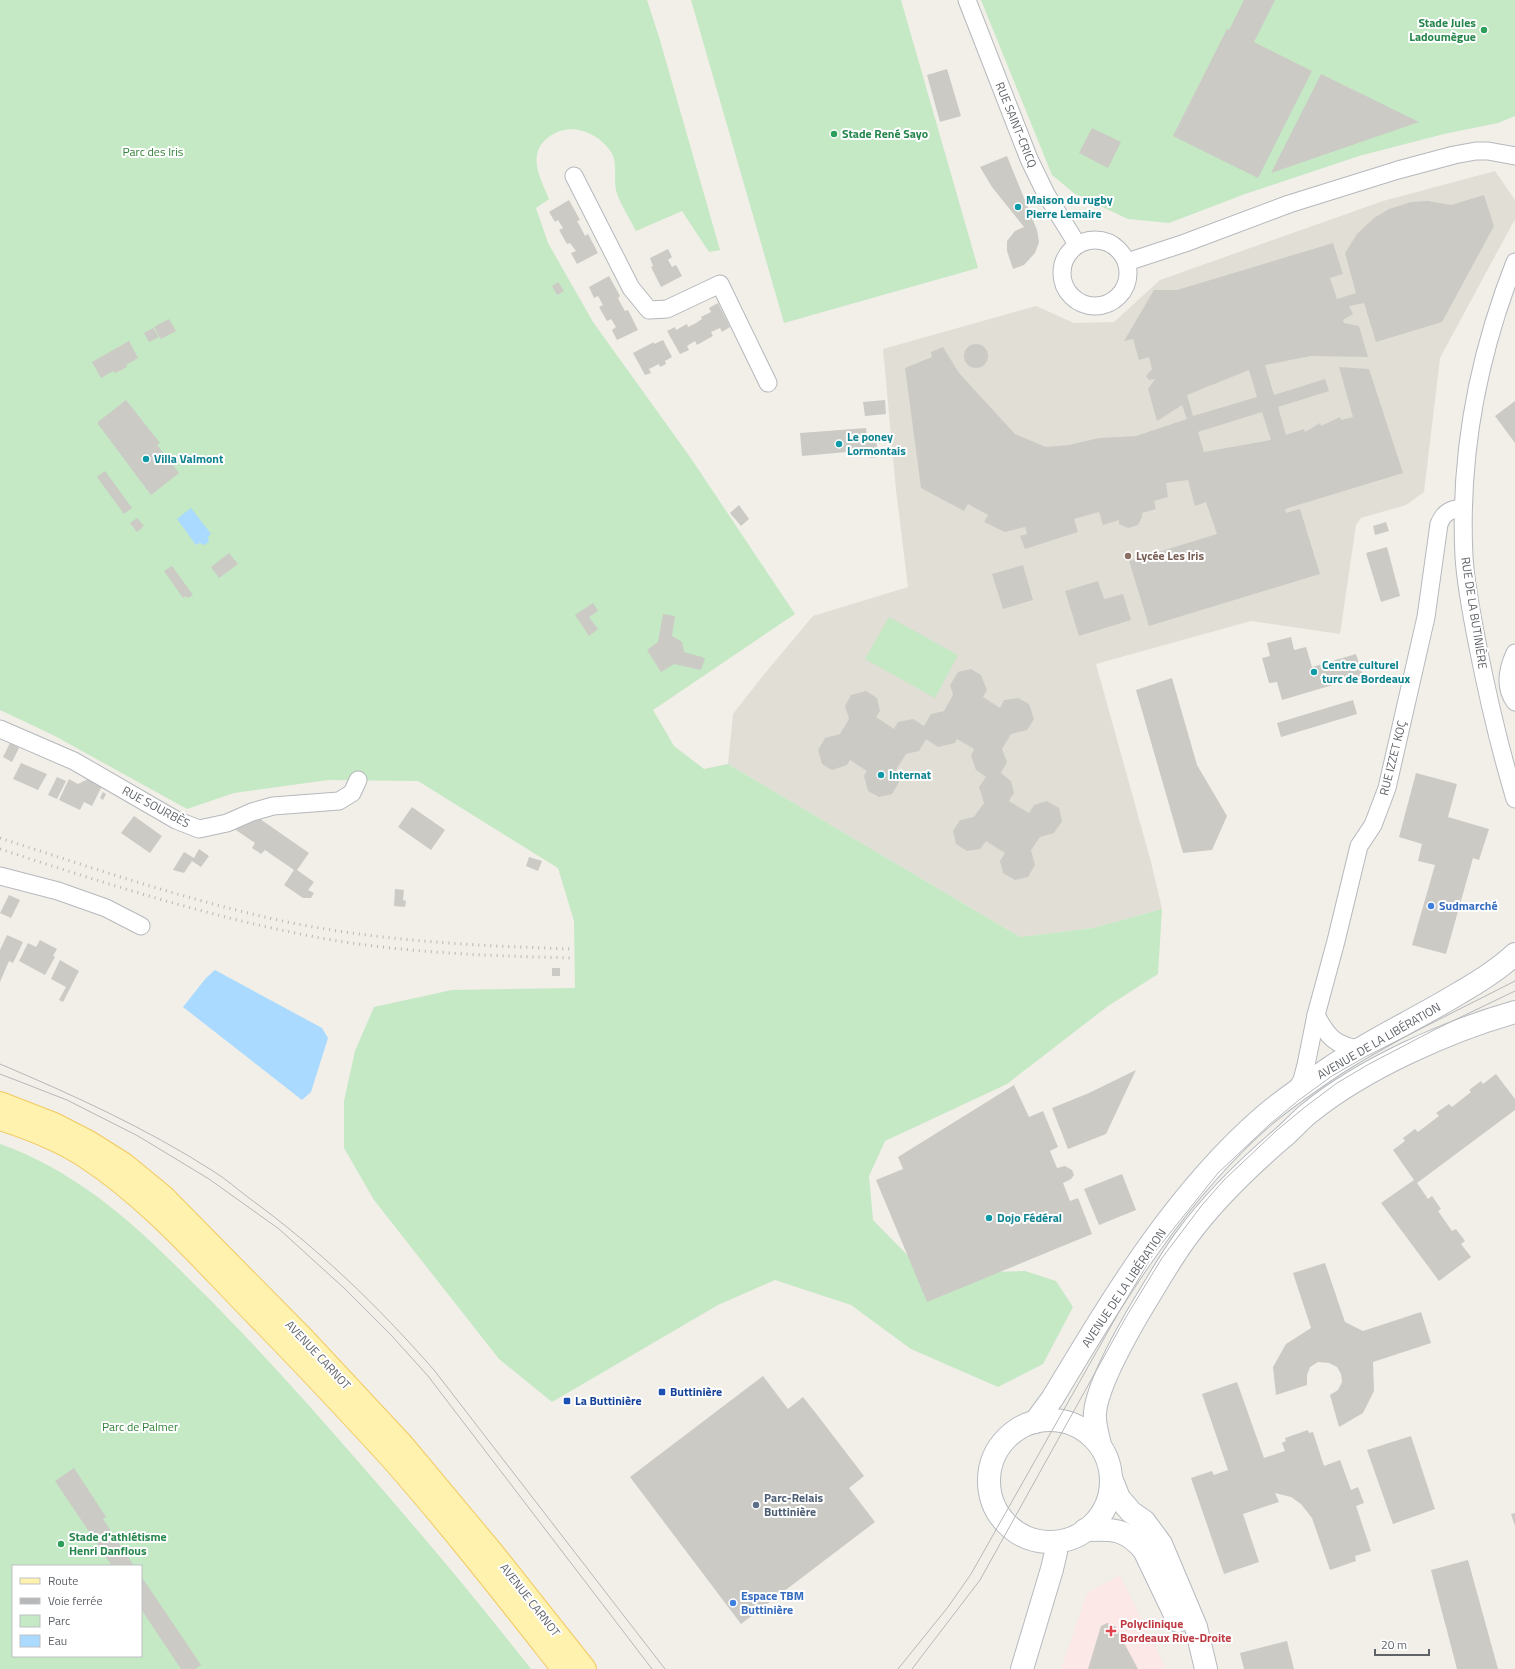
<svg xmlns="http://www.w3.org/2000/svg" width="1515" height="1669" font-family="'Titillium Web',sans-serif">
  <style>
    .education { fill: #e1ded6 }
    .medical { fill: #fce8e6 }
    .green { fill: #c5e8c5; fill-rule: evenodd }
    .water { fill: #aadaff }
    .building { fill: #cccac5; fill-rule: evenodd }
    .lines { fill: none; stroke-linecap: round; stroke-linejoin: round }
    .street-casing { stroke: #b5b8bc; stroke-width: 19 }
    .secondary-casing { stroke: #b6babf; stroke-width: 24 }
    .primary-casing { stroke: #f2c960; stroke-width: 24 }
    .street { stroke: #fff; stroke-width: 17 }
    .secondary { stroke: #fff; stroke-width: 22 }
    .primary { stroke: #fff2af; stroke-width: 22 }
    .tram { stroke: #b6b7b8; stroke-width: 1 }
    .rail { stroke: #b6b7b8; stroke-width: 3; stroke-dasharray: 1 5; stroke-linecap: butt }
    .leisure-dot { fill: #2e9e5b; stroke: #fff; stroke-width: 1.5 }
    .culture-dot { fill: #0f9aa8; stroke: #fff; stroke-width: 1.5 }
    .education-dot { fill: #8d6e63; stroke: #fff; stroke-width: 1.5 }
    .shop-dot { fill: #3f7fe0; stroke: #fff; stroke-width: 1.5 }
    .transit-dot { fill: #1a4fb4; stroke: #fff; stroke-width: 1.5 }
    .service-dot { fill: #5c6f8a; stroke: #fff; stroke-width: 1.5 }
    .health-dot { fill: #e0444e; stroke: #fff; stroke-width: 1.5 }
    .labels { text-anchor: middle; stroke-width: 4; stroke-linejoin: round; paint-order: stroke }
    .leisure-label { font-size: 12px; font-weight: bold; fill: #27864d; stroke: #fff; text-anchor: start }
    .street-label { font-size: 12px; fill: #5f6368; stroke: #fff }
    .park-label { font-size: 12px; fill: #348238; stroke: #fff }
    .culture-label { font-size: 12px; font-weight: bold; fill: #0d838f; stroke: #fff; text-anchor: start }
    .education-label { font-size: 12px; font-weight: bold; fill: #785e54; stroke: #fff; text-anchor: start }
    .shop-label { font-size: 12px; font-weight: bold; fill: #366cbe; stroke: #fff; text-anchor: start }
    .transit-label { font-size: 12px; font-weight: bold; fill: #164399; stroke: #fff; text-anchor: start }
    .service-label { font-size: 12px; font-weight: bold; fill: #4e5e75; stroke: #fff; text-anchor: start }
    .health-label { font-size: 12px; font-weight: bold; fill: #be3a42; stroke: #fff; text-anchor: start }
  </style>
  <rect width="100%" height="100%" fill="#f1efe8"/>
  <!-- education -->
  <polygon class="education" points="1495,171 1515,200 1515,219 1440,358 1424,492 1406,505 1361,518 1356,525 1340,634 1251,621 1096,664 1151,862 1162,909 1093,928 1020,937 728,764 733,714 766,672 813,616 908,587 896,490 883,349 1036,306 1074,323 1114,322 1160,280 1383,201"/>
  <!-- medical -->
  <polygon class="medical" points="1120,1575 1166,1669 1061,1669 1087,1593"/>
  <!-- green -->
  <g class="green">
    <path d="M0 0H647L659 37 720 250 709 252 682 211 636 231C631 221 618 200 616 190 613 176 619 161 609 149 595 131 570 122 550 136 544 140 538 147 537 155 534 169 544 186 549 199L536 208 548 243 593 322 690 457 795 614 653 710 674 746 704 769 728 764 1020 937 1093 928 1162 909 1158 974 1108 1006 1007 1084 885 1141 869 1176 873 1220 926 1274 1025 1271 1056 1281 1073 1307 1043 1364 998 1387 911 1349 851 1305 775 1280 718 1305 552 1402 499 1359 374 1200 344 1148V1101L355 1051 374 1007 452 990 575 988 574 921 558 868 418 781 328 780 234 793 187 809 53 735 0 710Z"/>
    <polygon points="691,0 901,0 978,268 784,323"/>
    <polygon points="981,0 1515,0 1515,116 1498,123 1444,134 1359,156 1245,194 1169,223 1128,219 1075,194 1052,175"/>
    <polygon points="889,617 958,655 935,698 865,659"/>
    <path d="M0 1144C77 1171 136 1225 192 1282 231 1320 268 1360 304 1400 382 1488 459 1577 531 1669H0ZM13 1566H141V1656H13Z"/>
  </g>
  <!-- water -->
  <g class="water">
    <polygon points="191,508 211,534 208,537 209,541 205,545 199,543 196,545 177,519"/>
    <polygon points="215,970 322,1028 328,1038 311,1092 302,1100 183,1007 206,978"/>
  </g>
  <!-- building -->
  <g class="building">
    <polygon points="1244,0 1275,0 1254,42 1312,71 1258,178 1173,136 1227,29 1229,30"/>
    <polygon points="947,69 961,116 940,122 927,75"/>
    <polygon points="1321,74 1419,122 1271,173"/>
    <polygon points="1092,128 1121,142 1108,168 1079,153"/>
    <polygon points="1007,156 1037,230 1039,242 1035,253 1024,265 1013,269 1007,251 1007,241 1015,231 1024,227 992,187 980,167"/>
    <path d="M1484 195 1494 226 1442 322 1376 342 1364 303 1349 306 1353 314 1343 320 1344 323 1359 326 1368 357 1311 356 1265 365 1274 395 1325 379 1329 391 1278 407 1286 435 1304 429 1305 432 1320 423 1321 426 1340 417 1341 420 1353 417 1339 367 1369 369 1403 473 1285 509 1286 513 1300 509 1320 574 1149 626 1129 561 1217 534 1206 502 1195 506 1188 480 1166 483 1168 497 1154 501 1156 509 1142 513V517L1138 525 1128 528 1119 524V520L1103 525 1099 512 1074 519 1078 532 1025 549 1020 536 1027 534 1025 527 1005 532 984 522 988 515 968 504 964 511 921 488 905 368 932 357 931 352 943 347 959 373 1015 434 1046 447 1069 445 1099 438 1136 436 1187 419 1182 405 1157 421 1148 389 1155 379 1149 380 1146 376 1152 369 1149 357 1139 360 1133 339 1124 341 1154 290H1177L1333 243 1343 274 1330 278 1337 299 1356 293 1345 253 1357 234 1374 218 1389 209 1411 202 1428 201 1451 205ZM1249 370 1257 397 1193 416 1187 395ZM1262 412 1271 440 1204 452 1198 432Z"/>
    <polygon points="569,200 580,220 577,221 581,228 585,236 588,234 598,253 577,264 571,253 576,251 570,243 567,244 559,230 563,228 558,220 555,222 549,212"/>
    <polygon points="668,249 672,257 668,260 672,267 676,265 682,276 661,287 651,267 653,266 650,258"/>
    <polygon points="609,276 620,296 618,298 621,304 625,311 628,310 638,330 617,340 612,330 616,327 611,319 607,321 599,307 603,305 598,296 594,298 589,287"/>
    <polygon points="558,282 564,291 557,295 552,286"/>
    <polygon points="718,303 730,327 722,332 720,328 711,332 713,336 697,345 695,341 687,346 689,350 680,354 667,331 675,327 676,330 687,324 688,327 696,323 702,319 701,317 711,312 709,308"/>
    <polygon points="169,319 176,331 161,339 154,327"/>
    <polygon points="153,328 159,337 149,342 144,333"/>
    <polygon points="663,340 672,357 665,361 666,364 660,367 659,364 649,369 651,373 645,375 633,353 654,342 654,344"/>
    <polygon points="129,341 138,358 126,365 127,367 115,373 113,371 101,378 92,362"/>
    <circle cx="976" cy="356" r="12"/>
    <polygon points="126,400 160,443 157,445 179,473 151,495 98,424 98,422"/>
    <polygon points="885,400 886,414 865,416 863,402"/>
    <polygon points="1515,401 1515,443 1495,416"/>
    <polygon points="866,428 867,437 876,437 878,457 870,458 869,450 802,456 800,433"/>
    <polygon points="105,471 132,508 124,514 97,477"/>
    <polygon points="739,505 749,519 741,526 730,513"/>
    <polygon points="137,518 144,526 137,532 130,523"/>
    <polygon points="1386,522 1389,531 1375,535 1373,526"/>
    <polygon points="1387,547 1400,596 1381,602 1366,553"/>
    <polygon points="229,553 238,564 219,578 211,567"/>
    <polygon points="1023,565 1033,600 1003,609 992,574"/>
    <polygon points="172,566 193,595 188,598 186,596 183,598 164,571"/>
    <polygon points="1098,581 1104,599 1123,594 1131,620 1079,636 1065,591"/>
    <polygon points="593,603 598,611 589,617 598,629 589,636 575,615"/>
    <polygon points="663,614 675,616 672,636 682,642 684,652 705,658 701,670 674,664 661,672 647,650 658,642"/>
    <polygon points="1291,637 1294,650 1306,647 1312,667 1356,654 1363,676 1282,700 1277,682 1269,683 1262,658 1270,656 1267,643"/>
    <polygon points="971,669 981,675 987,690 983,697 1000,708 1004,700 1018,698 1029,704 1034,719 1027,730 1011,734 1002,749 1007,762 1001,773 1011,781 1014,793 1009,801 1029,813 1034,805 1047,801 1059,808 1062,821 1054,833 1040,837 1031,850 1035,865 1028,877 1015,880 1003,873 1000,861 1005,853 986,841 980,849 967,851 956,844 953,831 960,820 974,817 984,803 979,787 986,777 976,770 971,756 974,749 957,739 955,743 938,747 926,739 919,751 906,754 896,770 899,782 892,794 879,797 868,791 864,776 867,771 850,760 847,765 832,770 822,764 818,750 825,738 840,734 849,719 845,706 851,695 866,691 877,698 880,711 876,717 894,729 898,722 913,719 924,726 931,714 944,711 953,695 950,685 958,672"/>
    <polygon points="1172,678 1197,765 1227,816 1212,850 1183,853 1136,690"/>
    <polygon points="1353,700 1357,714 1281,737 1277,723"/>
    <polygon points="10,743 19,748 12,762 3,757"/>
    <polygon points="21,763 47,774 38,790 13,779"/>
    <polygon points="1416,773 1457,784 1448,817 1489,829 1479,860 1473,858 1446,954 1412,945 1435,865 1418,861 1422,844 1399,837"/>
    <polygon points="57,777 66,781 57,799 48,795"/>
    <polygon points="69,779 78,784 88,779 102,786 92,806 84,802 80,810 59,800"/>
    <polygon points="103,792 106,794 103,800 100,798"/>
    <polygon points="412,807 445,830 431,850 398,827"/>
    <polygon points="253,814 309,853 297,870 314,882 308,890 314,893 311,898 303,898 284,885 294,870 265,850 261,854 252,848 255,843 233,828"/>
    <polygon points="134,816 162,836 150,853 121,833"/>
    <polygon points="199,849 209,856 201,867 192,861 184,873 173,870 184,852 194,858"/>
    <polygon points="529,857 542,861 538,871 526,866"/>
    <polygon points="395,889 404,890 403,900 406,901 405,907 394,906"/>
    <polygon points="9,895 20,900 11,918 0,913"/>
    <polygon points="7,935 23,942 13,963 9,961 0,982 0,950"/>
    <polygon points="40,940 57,949 53,956 55,957 45,975 19,961 28,943 36,947"/>
    <polygon points="60,960 79,971 63,1002 59,1000 66,987 51,979"/>
    <rect x="552" y="968" width="8" height="8"/>
    <polygon points="1136,1070 1106,1134 1068,1149 1052,1108 1089,1093"/>
    <polygon points="1496,1074 1515,1099 1515,1110 1417,1183 1428,1199 1432,1196 1441,1209 1438,1211 1452,1231 1456,1229 1465,1241 1461,1244 1471,1257 1439,1281 1381,1203 1414,1180 1393,1150 1405,1141 1403,1138 1415,1129 1418,1132 1439,1116 1436,1113 1449,1104 1452,1107 1471,1092 1469,1090 1481,1081 1483,1084"/>
    <polygon points="1014,1085 1029,1117 1043,1111 1058,1147 1050,1151 1057,1168 1065,1166 1072,1170 1074,1175 1071,1179 1063,1183 1070,1201 1078,1198 1092,1234 927,1302 876,1180 903,1169 898,1157"/>
    <polygon points="1122,1174 1136,1210 1099,1225 1084,1189"/>
    <polygon points="1325,1263 1345,1322 1363,1331 1421,1312 1431,1343 1373,1362 1374,1391 1363,1413 1339,1427 1330,1395 1338,1390 1342,1382 1341,1374 1337,1367 1329,1363 1318,1362 1310,1367 1307,1375 1307,1385 1276,1395 1273,1367 1286,1344 1311,1328 1293,1273"/>
    <polygon points="763,1376 788,1409 803,1397 818,1416 864,1476 849,1488 875,1522 741,1624 630,1477"/>
    <polygon points="1237,1382 1264,1458 1285,1451 1282,1443 1286,1441 1285,1438 1308,1430 1309,1433 1313,1432 1324,1466 1340,1460 1351,1490 1358,1487 1364,1503 1356,1506 1371,1551 1355,1556 1356,1561 1330,1570 1312,1518 1301,1504 1291,1497 1275,1493 1279,1502 1243,1514 1259,1562 1224,1574 1191,1478 1212,1471 1214,1475 1228,1470 1202,1394"/>
    <polygon points="1411,1436 1435,1509 1393,1524 1367,1450"/>
    <polygon points="74,1468 106,1517 103,1519 134,1566 112,1566 55,1481"/>
    <polygon points="1515,1513 1515,1526 1511,1514"/>
    <polygon points="1468,1560 1498,1669 1457,1669 1431,1570"/>
    <polygon points="141,1576 201,1665 195,1669 181,1669 141,1609"/>
    <polygon points="1107,1623 1115,1626 1138,1669 1088,1669 1101,1626"/>
    <polygon points="1287,1641 1294,1669 1244,1669 1240,1653"/>
  </g>
  <g class="lines">
    <defs>
      <g id="street">
        <polyline points="967,0 1029,159 1046,194 1077,244"/>
        <polyline points="574,176 631,288 649,310 667,309 720,284 768,383"/>
        <circle cx="1095" cy="273" r="33"/>
        <polyline points="1127,262 1185,243 1289,204 1398,170 1454,155 1476,151 1488,151 1515,156"/>
        <path d="M1515 262C1478 356 1459 456 1464 557 1466 587 1472 617 1478 647 1488 698 1500 749 1515 799"/>
        <path d="M1515 653C1508 668 1504 687 1515 702"/>
        <polyline points="0,729 74,761 176,820 199,829 227,823 252,812 273,806 339,801 352,793 358,780"/>
        <polyline points="0,876 58,891 106,908 141,926"/>
        <path d="M1316 1015C1327 1036 1335 1046 1360 1049"/>
        <path d="M1295 1092 1302 1080 1306 1065 1316 1015 1336 941 1359 846 1373 825 1387 788 1426 617 1439 524C1444 512 1451 509 1463 508"/>
      </g>
      <g id="secondary">
        <circle cx="1050" cy="1481" r="61"/>
        <path d="M1035 1422 1052 1399C1113 1298 1174 1194 1264 1116 1284 1099 1306 1084 1328 1069 1370 1040 1417 1019 1461 992 1480 981 1499 969 1515 954"/>
        <path d="M1100 1445C1098 1435 1094 1424 1095 1413 1097 1387 1126 1335 1140 1311 1155 1287 1169 1261 1186 1238 1213 1201 1246 1169 1281 1139 1291 1131 1299 1121 1309 1113 1363 1069 1448 1031 1515 1012"/>
        <polyline points="1111,1478 1119,1498 1131,1512 1144,1521 1161,1544 1196,1627 1206,1669"/>
        <path d="M1085 1530C1113 1529 1125 1528 1144 1550L1178 1621"/>
        <polyline points="1022,1669 1052,1569 1056,1552 1056,1542"/>
      </g>
      <g id="primary">
        <polyline points="0,1103 54,1124 89,1142 124,1164 163,1196 304,1339 402,1444 493,1553 585,1669"/>
        <path d="M0 1119C28 1128 59 1140 84 1156 150 1199 202 1260 257 1316 302 1362 347 1410 391 1458 451 1526 507 1598 563 1669"/>
      </g>
    </defs>
    <!-- street casing -->
    <use href="#street" class="street-casing"/>
    <!-- secondary casing -->
    <use href="#secondary" class="secondary-casing"/>
    <!-- primary casing -->
    <use href="#primary" class="primary-casing"/>
    <!-- street -->
    <use href="#street" class="street"/>
    <!-- secondary -->
    <use href="#secondary" class="secondary"/>
    <!-- primary -->
    <use href="#primary" class="primary"/>
    <!-- tram -->
    <g class="tram">
      <path d="M0 1064C73 1095 146 1128 213 1171 226 1179 237 1189 249 1198 319 1249 377 1305 434 1370L665 1669"/>
      <polyline points="0,1074 67,1100 138,1136 209,1179 279,1229 344,1288 391,1335 428,1376 652,1669"/>
      <polyline points="898,1669 948,1607 971,1574 1119,1312 1154,1253 1218,1173 1270,1124 1299,1100 1332,1076 1365,1057 1515,981"/>
      <polyline points="912,1669 980,1580 1126,1317 1162,1258 1202,1205 1224,1180 1276,1131 1305,1107 1337,1083 1369,1064 1436,1029 1515,991"/>
    </g>
    <!-- rail -->
    <g class="rail">
      <path d="M0 838C95 869 190 901 287 922 381 941 477 946 573 949"/>
      <path d="M0 849C107 884 215 919 326 939 408 953 490 956 573 958"/>
    </g>
  </g>
  <!-- markers -->
  <g class="leisure-dot">
    <circle cx="1484" cy="30" r="4"/>
    <circle cx="834" cy="134" r="4"/>
    <circle cx="61" cy="1544" r="4"/>
  </g>
  <g class="culture-dot">
    <circle cx="1018" cy="207" r="4"/>
    <circle cx="839" cy="444" r="4"/>
    <circle cx="146" cy="459" r="4"/>
    <circle cx="1314" cy="672" r="4"/>
    <circle cx="881" cy="775" r="4"/>
    <circle cx="989" cy="1218" r="4"/>
  </g>
  <circle class="education-dot" cx="1128" cy="556" r="4"/>
  <g class="shop-dot">
    <circle cx="1431" cy="906" r="4"/>
    <circle cx="733" cy="1603" r="4"/>
  </g>
  <g class="transit-dot">
    <rect x="658" y="1388" width="8" height="8" rx="2"/>
    <rect x="563" y="1397" width="8" height="8" rx="2"/>
  </g>
  <circle class="service-dot" cx="756" cy="1505" r="4"/>
  <path class="health-dot" d="M1109 1625h4v4h4v4h-4v4h-4v-4h-4v-4h4z"/>
  <g class="labels">
    <!-- leisure labels -->
    <g class="leisure-label">
      <text x="1476" y="27" text-anchor="end">Stade Jules<tspan x="1476" dy="14">Ladoumègue</tspan></text>
      <text x="842" y="138">Stade René Sayo</text>
      <text x="69" y="1541">Stade d'athlétisme<tspan x="69" dy="14">Henri Danflous</tspan></text>
    </g>
    <!-- street labels -->
    <g class="street-label">
      <text transform="translate(1016 125) rotate(68)" y="4">RUE SAINT-CRICQ</text>
      <text transform="translate(1474 613) rotate(81)" y="4">RUE DE LA BUTINIÈRE</text>
      <text transform="translate(1393 758) rotate(-76)" y="4">RUE IZZET KOÇ</text>
      <text transform="translate(156 807) rotate(28)" y="4">RUE SOURBÈS</text>
      <text transform="translate(1379 1041) rotate(-30)" y="4">AVENUE DE LA LIBÉRATION</text>
      <text transform="translate(1124 1288) rotate(-56)" y="4">AVENUE DE LA LIBÉRATION</text>
      <text transform="translate(318 1355) rotate(47)" y="4">AVENUE CARNOT</text>
      <text transform="translate(530 1600) rotate(52)" y="4">AVENUE CARNOT</text>
    </g>
    <!-- park labels -->
    <g class="park-label">
      <text x="153" y="156">Parc des Iris</text>
      <text x="140" y="1431">Parc de Palmer</text>
    </g>
    <!-- culture labels -->
    <g class="culture-label">
      <text x="1026" y="204">Maison du rugby<tspan x="1026" dy="14">Pierre Lemaire</tspan></text>
      <text x="847" y="441">Le poney<tspan x="847" dy="14">Lormontais</tspan></text>
      <text x="154" y="463">Villa Valmont</text>
      <text x="1322" y="669">Centre culturel<tspan x="1322" dy="14">turc de Bordeaux</tspan></text>
      <text x="889" y="779">Internat</text>
      <text x="997" y="1222">Dojo Fédéral</text>
    </g>
    <!-- education labels -->
    <g class="education-label">
      <text x="1136" y="560">Lycée Les Iris</text>
    </g>
    <!-- shop labels -->
    <g class="shop-label">
      <text x="1439" y="910">Sudmarché</text>
      <text x="741" y="1600">Espace TBM<tspan x="741" dy="14">Buttinière</tspan></text>
    </g>
    <!-- transit labels -->
    <g class="transit-label">
      <text x="670" y="1396">Buttinière</text>
      <text x="575" y="1405">La Buttinière</text>
    </g>
    <!-- service labels -->
    <g class="service-label">
      <text x="764" y="1502">Parc-Relais<tspan x="764" dy="14">Buttinière</tspan></text>
    </g>
    <!-- health labels -->
    <g class="health-label">
      <text x="1120" y="1628">Polyclinique<tspan x="1120" dy="14">Bordeaux Rive-Droite</tspan></text>
    </g>
  </g>
  <!-- legend -->
  <rect x="12" y="1565" width="130" height="92" fill="#ffffff" stroke="#bfc1c3"/>
  <rect x="20" y="1578" width="20" height="6" fill="#fff2af" stroke="#bfc1c3"/>
  <text x="48" y="1585" font-size="12" fill="#5f6368">Route</text>
  <rect x="20" y="1598" width="20" height="6" fill="#b6b7b8" stroke="#bfc1c3"/>
  <text x="48" y="1605" font-size="12" fill="#5f6368">Voie ferrée</text>
  <rect x="20" y="1615" width="20" height="12" fill="#c5e8c5" stroke="#bfc1c3"/>
  <text x="48" y="1625" font-size="12" fill="#5f6368">Parc</text>
  <rect x="20" y="1635" width="20" height="12" fill="#aadaff" stroke="#bfc1c3"/>
  <text x="48" y="1645" font-size="12" fill="#5f6368">Eau</text>
  <!-- scale -->
  <path d="M1375 1649v6h54v-6" fill="none" stroke="#5f6368" stroke-width="2"/>
  <text x="1381" y="1649" font-size="12" fill="#5f6368" stroke="#ffffff" stroke-width="3" paint-order="stroke">20 m</text>
</svg>
